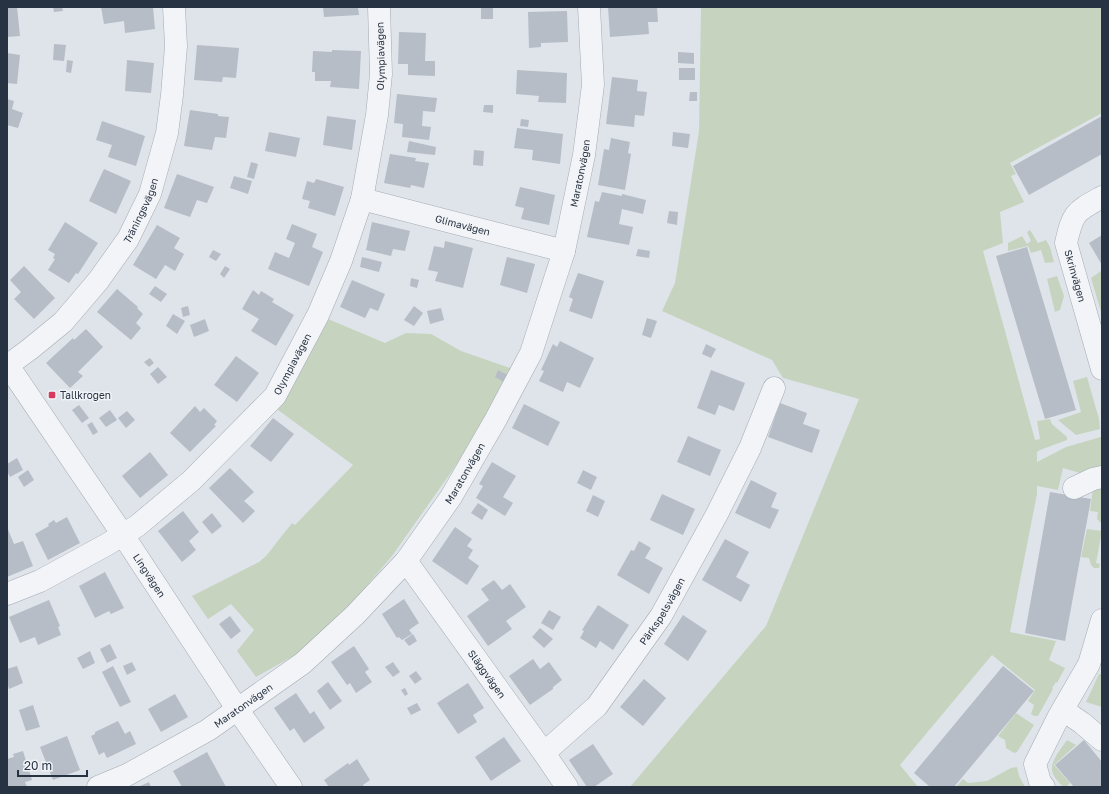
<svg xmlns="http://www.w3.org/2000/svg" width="1109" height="794" font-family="'Golos Text',sans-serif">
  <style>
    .green { fill: #c6d4bf }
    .building { fill: #b6bdc7 }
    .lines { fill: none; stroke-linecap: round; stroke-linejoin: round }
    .minor-casing { stroke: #a4abb4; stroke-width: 23 }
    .minor { stroke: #f2f4f7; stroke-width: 22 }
    .poi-dot { fill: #d93a5b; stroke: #eff3f7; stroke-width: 1.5 }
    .labels { text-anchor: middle; stroke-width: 3; stroke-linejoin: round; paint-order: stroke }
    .street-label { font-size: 10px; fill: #273242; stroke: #eff3f7 }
    .poi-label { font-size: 10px; fill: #273242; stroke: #eff3f7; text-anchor: start }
  </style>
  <rect width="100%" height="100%" fill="#dfe4ea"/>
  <!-- green -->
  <g class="green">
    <polygon points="701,7 1102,7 1102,113 1010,163 1016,174 1011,176 1024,202 1000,212 1003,243 983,251 1035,440 1040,439 1037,421 1050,419 1052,424 1067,437 1067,440 1040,450 1037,452 1037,462 1066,447 1101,437 1102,475 1093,477 1063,468 1058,490 1037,486 1037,494 1010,632 1056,641 1049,660 1065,668 1057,683 1056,682 1052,688 1053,689 1038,716 1034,716 1031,714 1034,705 1028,701 1035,690 992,655 900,765 918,787 630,787 766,626 859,399 783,378 772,360 662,311 675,283 699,131"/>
    <polygon points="1030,230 1038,243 1046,240 1050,247 1054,262 1045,263 1041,250 1031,253 1028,246 1008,251 1008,243 1022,236 1027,244 1031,241 1027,232"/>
    <polygon points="1101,271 1102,272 1102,315 1091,278"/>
    <polygon points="1057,276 1064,296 1060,310 1055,312 1047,279"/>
    <polygon points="328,319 385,343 406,333 431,334 461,351 513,369 475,436 452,471 392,556 347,609 295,655 256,677 237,651 254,630 231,604 208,619 192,596 259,562 266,556 292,523 295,525 353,465 274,407"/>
    <polygon points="1087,377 1099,419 1100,429 1076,435 1058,420 1081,412 1073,381"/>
    <polygon points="1102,484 1102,523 1101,523 1097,519 1098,512 1090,511 1093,488"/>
    <polygon points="1087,529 1102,531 1096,563 1100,564 1099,568 1094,568 1091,565 1089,558 1081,557"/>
    <polygon points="1099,674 1102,674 1102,707 1086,702"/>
    <polygon points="1016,713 1034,725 1017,752 1014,753 1006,748 1005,740 998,736"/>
    <path d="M1067 740 1076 745 1054 765 1070 783 1066 787H1063C1060 783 1055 779 1053 774 1048 763 1061 749 1067 740Z"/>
    <polygon points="1017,767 1019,776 1025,787 956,787 963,779 968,783 987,781 1011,768"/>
  </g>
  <!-- building -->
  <g class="building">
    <polygon points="7,7 17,7 20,36 7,37"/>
    <polygon points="53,7 62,7 63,11 54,12"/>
    <polygon points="101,7 153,7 155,29 125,33 124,21 104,24"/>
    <polygon points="323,7 358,7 359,15 324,17"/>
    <rect x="481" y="7" width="12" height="12"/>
    <polygon points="608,7 657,7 658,22 648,22 649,34 610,37"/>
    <polygon points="567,11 568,42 541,43 541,47 529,48 528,12"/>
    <polygon points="399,32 426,33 425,61 435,61 435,76 408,75 408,64 398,64"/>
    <polygon points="54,44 66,45 64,61 53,60"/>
    <polygon points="197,45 239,48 236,78 223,77 222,82 194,80"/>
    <polygon points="332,50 361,51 359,89 330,87 331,81 315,81 315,72 312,72 313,51 332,52"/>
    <polygon points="678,52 694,53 694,64 678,63"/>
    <polygon points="7,53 20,55 17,84 7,83"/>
    <polygon points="67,60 73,61 71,73 66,72"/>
    <polygon points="127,60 154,63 151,93 125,91"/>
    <rect x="679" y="68" width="16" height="12"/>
    <polygon points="517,70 567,73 566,103 538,102 539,96 516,94"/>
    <polygon points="612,77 638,80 637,91 647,92 644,116 635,115 634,127 606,124"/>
    <polygon points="690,92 697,92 697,101 689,101"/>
    <polygon points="397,94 437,98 435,112 423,111 422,126 431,127 429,140 402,137 403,124 394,123"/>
    <polygon points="7,99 14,101 12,109 23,113 18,128 7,125"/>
    <polygon points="484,105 493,105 493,113 483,112"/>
    <polygon points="190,110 218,114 218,116 229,117 226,138 215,137 212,150 184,146"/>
    <polygon points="327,116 356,120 352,150 323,145"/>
    <polygon points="1102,116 1102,154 1029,195 1013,166"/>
    <polygon points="521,119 529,120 528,127 520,126"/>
    <polygon points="102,121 145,136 136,166 108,157 112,145 96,140"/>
    <polygon points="517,128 563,134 560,164 532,160 533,150 514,148"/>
    <polygon points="269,132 300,138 296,157 265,151"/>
    <polygon points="673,132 690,134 688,148 672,146"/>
    <polygon points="611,138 630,142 628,153 631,154 625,190 598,185 604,149 609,150"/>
    <polygon points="409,141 436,147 435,155 407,152"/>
    <polygon points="474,150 484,151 483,166 473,165"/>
    <polygon points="390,154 416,158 415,161 429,163 424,188 411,185 410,188 384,183"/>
    <polygon points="251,162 258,164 254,179 247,177"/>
    <polygon points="104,169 131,181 116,214 89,201"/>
    <polygon points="177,174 214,187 207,203 197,200 190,217 164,208"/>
    <polygon points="234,176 252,181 248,194 230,188"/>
    <polygon points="316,179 344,187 335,216 308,208 310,201 302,199 307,181 314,183"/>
    <polygon points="520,187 555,195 549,225 521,219 524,208 515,206"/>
    <polygon points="602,192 622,196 622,194 646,200 643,214 622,209 619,224 633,227 629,245 587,237 595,201 599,202"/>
    <polygon points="669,211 678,212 677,225 667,223"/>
    <polygon points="65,222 98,243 78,274 76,273 69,283 48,270 55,259 53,258 55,254 48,250"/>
    <polygon points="372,222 410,231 405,251 393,249 391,256 366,250"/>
    <polygon points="292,224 317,234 312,247 323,252 309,286 268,269 275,252 289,258 295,243 286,239"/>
    <polygon points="157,225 180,238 174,248 184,254 175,271 165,265 156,279 133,265"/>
    <polygon points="1102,235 1102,265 1089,243"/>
    <polygon points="445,241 473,248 463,288 435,281 438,272 428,270 434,246 444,248"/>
    <polygon points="1027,247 1076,410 1045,419 996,256"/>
    <polygon points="638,249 650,251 649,258 636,256"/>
    <polygon points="213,250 221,254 216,261 209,257"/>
    <polygon points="362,257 382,262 379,272 360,267"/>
    <polygon points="507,257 535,264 527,293 500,285"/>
    <polygon points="24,266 55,298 34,319 14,299 21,292 10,280"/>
    <polygon points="225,266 230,269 224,278 220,274"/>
    <polygon points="578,273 604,281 592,319 569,311 573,299 569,297"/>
    <polygon points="411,278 419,280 417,288 410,286"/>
    <polygon points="352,280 385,294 378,311 370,308 365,318 340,307"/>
    <polygon points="155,286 167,294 161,302 149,294"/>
    <polygon points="117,289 138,307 137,308 143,314 136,323 141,328 131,340 97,312"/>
    <polygon points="253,290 259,295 261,291 274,299 272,302 294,315 276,346 251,331 259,319 242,309"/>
    <polygon points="188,306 190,315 183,317 181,308"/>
    <polygon points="414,306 423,313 414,326 404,320"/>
    <polygon points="441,308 444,320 430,324 427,311"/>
    <polygon points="173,314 185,321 177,334 166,326"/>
    <polygon points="647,318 657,321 651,338 642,335"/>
    <polygon points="205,319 209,331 194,337 190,325"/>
    <polygon points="86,329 103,347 78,372 83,376 70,388 46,363 73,338 74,340"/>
    <polygon points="560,341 594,358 580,388 567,382 563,392 539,381 544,371 541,370 553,344 557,347"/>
    <polygon points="706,344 716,349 711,358 702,354"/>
    <polygon points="236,356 259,373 237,402 214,385"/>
    <polygon points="150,358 154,363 149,367 144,362"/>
    <polygon points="158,367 167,377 158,384 150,374"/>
    <polygon points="498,370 508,375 504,382 495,377"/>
    <polygon points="711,370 745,383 734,411 719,405 715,415 697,408"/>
    <polygon points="780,403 807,413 803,424 820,430 812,453 768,437"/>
    <polygon points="524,404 560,422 548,446 512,428"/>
    <polygon points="79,405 89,418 82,423 72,410"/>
    <polygon points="195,406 200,412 204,408 217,421 214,425 216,426 190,452 170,433"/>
    <polygon points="110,410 117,420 106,427 99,418"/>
    <polygon points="127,411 135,420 126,428 118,418"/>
    <polygon points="273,418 294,434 271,462 250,446"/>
    <polygon points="92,422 98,432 93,435 87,425"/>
    <polygon points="688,436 721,450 710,476 677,462"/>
    <polygon points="150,452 168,475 140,498 122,476"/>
    <polygon points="17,458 23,470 10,477 7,471 7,464"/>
    <polygon points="492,462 516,476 503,497 513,503 505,516 476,498 483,486 479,484"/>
    <polygon points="230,468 254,492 244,501 255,511 243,523 209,488"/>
    <polygon points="28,470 34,480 24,487 18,477"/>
    <polygon points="583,470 597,477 591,490 577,483"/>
    <polygon points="751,480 777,493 771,507 779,510 770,529 735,513"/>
    <polygon points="1050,492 1091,499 1065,641 1025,633"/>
    <polygon points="662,494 695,509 683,535 650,520"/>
    <polygon points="593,495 605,501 598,517 586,511"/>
    <polygon points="478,503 488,510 482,520 471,513"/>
    <polygon points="183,511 199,532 189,541 196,550 182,562 158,531"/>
    <polygon points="212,513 222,526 212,534 202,522"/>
    <polygon points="67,517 80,543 48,560 35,534 49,526 48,524 54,520 56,523"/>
    <polygon points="7,527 14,544 23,541 33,566 7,577"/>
    <polygon points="455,527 472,539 467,546 473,550 468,558 479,566 467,585 432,561"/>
    <polygon points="725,539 749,552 736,577 750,585 741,602 702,580"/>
    <polygon points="639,541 651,548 645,558 663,568 649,594 617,575 631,550 634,551"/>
    <polygon points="105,572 124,608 111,614 109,611 95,618 79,586"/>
    <polygon points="494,580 502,590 510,584 526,607 506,621 512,629 488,646 467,616 489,600 481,589"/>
    <polygon points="404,599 419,623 409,630 412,634 402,640 399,637 397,638 382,614"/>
    <polygon points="49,600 60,626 58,627 61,635 38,645 35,637 20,643 9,617"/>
    <polygon points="598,605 629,625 613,650 600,641 596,648 580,638 584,631 582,630"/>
    <polygon points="549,610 561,617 553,630 541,623"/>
    <polygon points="683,615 707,631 688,661 664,644"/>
    <polygon points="230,616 241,631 231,639 219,624"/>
    <polygon points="540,628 553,639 544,648 532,637"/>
    <polygon points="413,634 417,641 409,646 404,640"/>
    <polygon points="110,644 117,658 107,663 100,649"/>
    <polygon points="354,646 369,669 365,672 372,682 356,693 350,683 347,685 331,662"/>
    <polygon points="90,651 95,663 83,669 77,658"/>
    <polygon points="533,659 540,669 549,662 562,680 553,687 553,689 530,705 509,676"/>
    <polygon points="132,662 136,670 127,675 123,666"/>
    <polygon points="393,662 400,672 393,677 385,667"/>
    <polygon points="17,666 23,683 9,689 7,682 7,669"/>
    <polygon points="113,666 131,702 120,707 102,672"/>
    <polygon points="1003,666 1034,691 954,787 930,787 914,773"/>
    <polygon points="416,671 422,679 415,684 409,676"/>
    <polygon points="644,679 666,698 643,726 620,707"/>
    <polygon points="328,682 342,701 330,710 317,691"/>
    <polygon points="468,683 484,708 473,715 477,722 458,734 437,703"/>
    <polygon points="405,688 408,694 405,696 401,690"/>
    <polygon points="296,693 310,714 314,711 325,728 304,743 294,728 290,731 274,708"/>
    <polygon points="175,694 188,717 161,732 148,709"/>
    <polygon points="417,703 421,710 411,715 407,708"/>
    <polygon points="33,705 40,727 26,731 19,710"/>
    <polygon points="118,721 125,734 130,731 136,744 107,758 104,752 99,755 91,736 95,734 95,732"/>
    <polygon points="67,736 80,770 53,780 40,747"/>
    <polygon points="504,737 521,761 491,781 475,757"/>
    <polygon points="1084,740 1102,762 1102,787 1074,787 1055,765"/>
    <polygon points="593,744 613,774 594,787 587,787 569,760"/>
    <polygon points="23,751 32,780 25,782 27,787 7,787 7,759 14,757 13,754"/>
    <polygon points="207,752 226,787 182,787 173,771"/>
    <polygon points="357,759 370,780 363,785 364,787 329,787 324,780 348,763 349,765"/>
    <polygon points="149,782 151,787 138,787"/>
  </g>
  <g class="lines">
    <defs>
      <g id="minor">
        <path id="s1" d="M1102 197C1075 212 1073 212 1066 243L1102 369"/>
        <path id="s2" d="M362 199 564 251"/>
        <path id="s3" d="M7 364 123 535 238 710 291 787"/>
        <path id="s4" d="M7 366 30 349 63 322 98 281 128 239 150 194 167 133 172 95 176 46 174 7"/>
        <polyline points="1074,488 1093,479 1102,477"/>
        <path id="s5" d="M406 561 544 753 567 787"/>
        <path id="s6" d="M7 594 40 581 106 545 137 526 191 481 275 396 318 315 341 261 362 199 377 115 381 74 379 7"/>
        <polyline points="1063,710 1082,723 1102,740"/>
        <path id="s7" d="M544 753 597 706 661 616 717 514 750 448 774 388"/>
        <path id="s8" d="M98 787 127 775 208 730 303 663 355 615 406 561 451 497 496 419 531 353 564 251 584 155 593 85 589 7"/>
        <polyline points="1044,787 1040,782 1035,764 1059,716 1089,664 1102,620"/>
      </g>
    </defs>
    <!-- minor casing -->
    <use href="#minor" class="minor-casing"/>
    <!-- minor -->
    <use href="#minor" class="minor"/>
  </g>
  <!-- markers -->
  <rect class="poi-dot" x="48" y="391" width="8" height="8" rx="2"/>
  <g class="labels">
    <!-- street labels -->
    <g class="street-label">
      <text dy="4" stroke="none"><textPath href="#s6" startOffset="697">Olympiavägen</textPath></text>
      <text dy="4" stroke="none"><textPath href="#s8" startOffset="815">Maratonvägen</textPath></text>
      <text dy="4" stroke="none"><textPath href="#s4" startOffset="208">Träningsvägen</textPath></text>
      <text dy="4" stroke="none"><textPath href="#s2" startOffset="104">Glimavägen</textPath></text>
      <text dy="4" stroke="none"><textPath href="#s1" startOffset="96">Skrinvägen</textPath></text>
      <text dy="4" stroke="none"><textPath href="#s6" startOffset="373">Olympiavägen</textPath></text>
      <text dy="4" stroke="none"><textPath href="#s8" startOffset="491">Maratonvägen</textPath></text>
      <text dy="4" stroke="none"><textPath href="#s3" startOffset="255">Lingvägen</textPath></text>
      <text dy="4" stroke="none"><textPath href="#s7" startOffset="186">Pärkspelsvägen</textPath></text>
      <text dy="4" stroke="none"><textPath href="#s5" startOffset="139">Släggvägen</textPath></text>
      <text dy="4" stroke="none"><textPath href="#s8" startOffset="167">Maratonvägen</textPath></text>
    </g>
    <!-- poi labels -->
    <g class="poi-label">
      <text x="60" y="399">Tallkrogen</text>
    </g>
  </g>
  <!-- border -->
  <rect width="1109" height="794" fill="none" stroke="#273242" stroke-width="16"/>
  <!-- scale -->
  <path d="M18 770v6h69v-6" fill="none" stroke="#273242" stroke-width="2"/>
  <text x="24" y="770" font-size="12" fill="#273242" stroke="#eff3f7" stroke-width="3" paint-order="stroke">20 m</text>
</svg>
